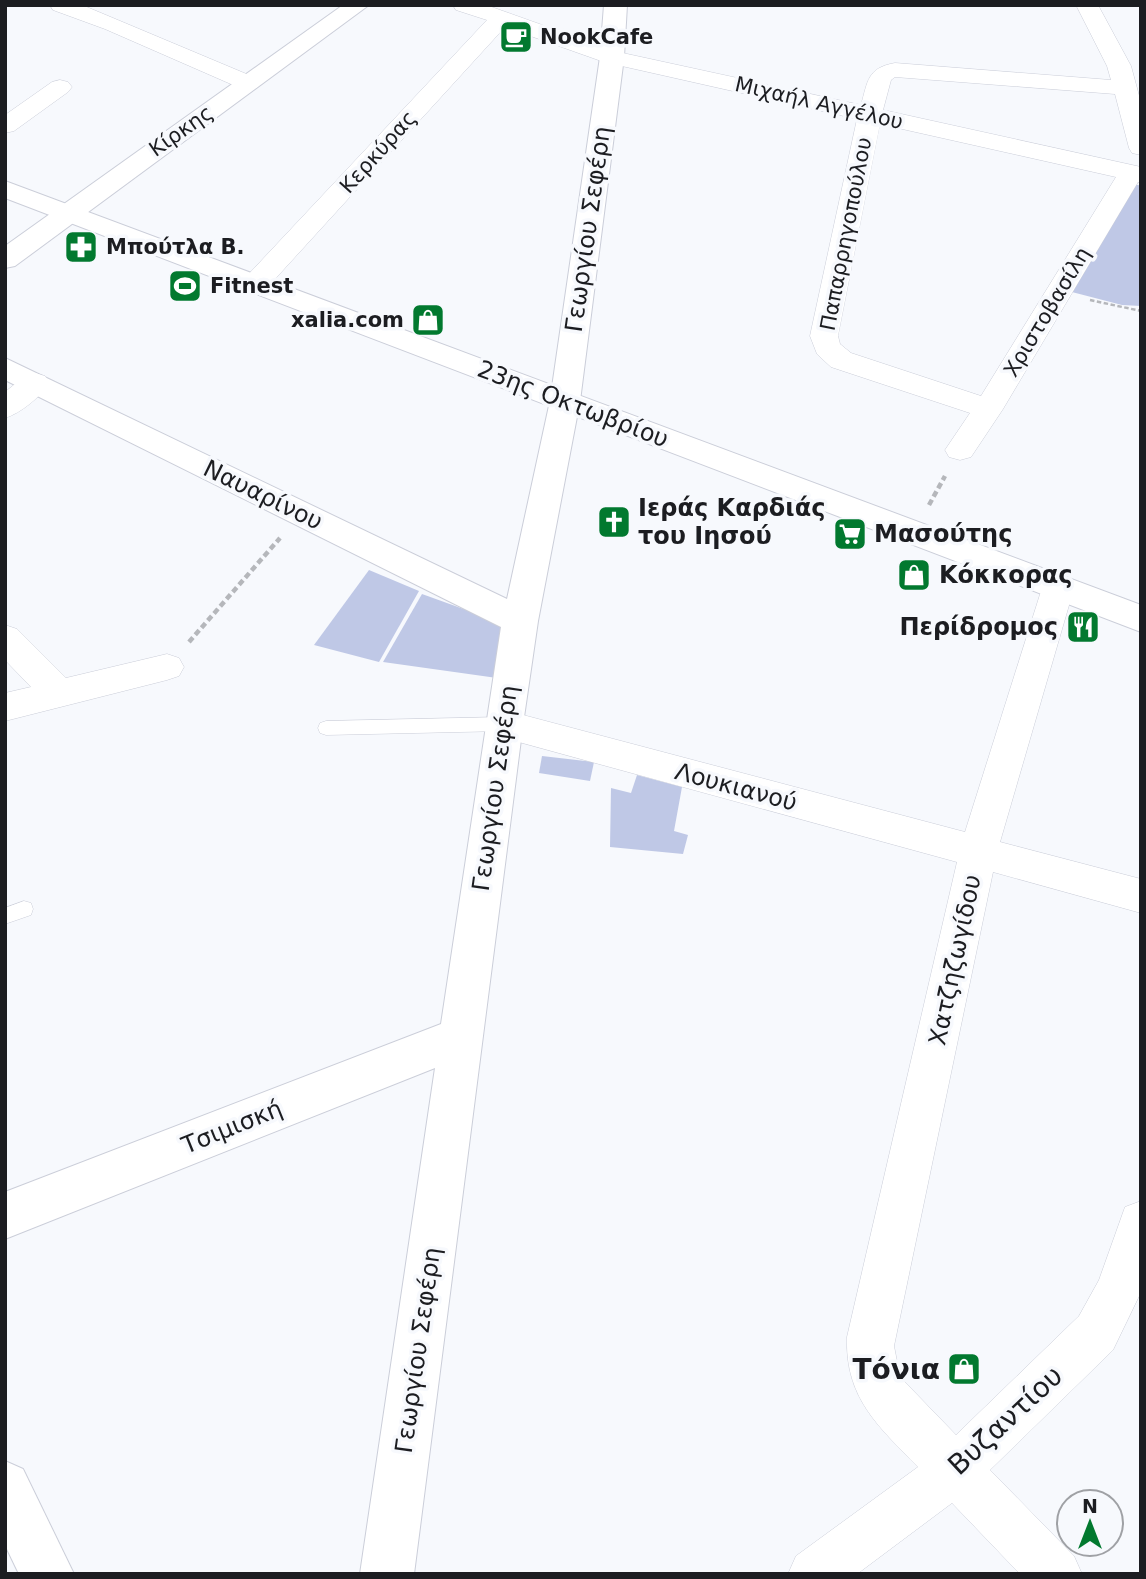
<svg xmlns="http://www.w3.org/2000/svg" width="1146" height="1579" font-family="'DejaVu Sans',sans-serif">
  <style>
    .green { fill: #bfc8e6 }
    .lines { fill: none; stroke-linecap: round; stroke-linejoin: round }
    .service-casing { stroke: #cbced9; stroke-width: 1 }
    .minor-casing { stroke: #cbced9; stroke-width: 1 }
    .tertiary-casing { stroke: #cbced9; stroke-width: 2 }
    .secondary-casing { stroke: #cbced9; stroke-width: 2 }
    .path-far1 { stroke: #b5b7bb; stroke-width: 2.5; stroke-dasharray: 4.5 2.5; stroke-linecap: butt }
    .path { stroke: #b5b7bb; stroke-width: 4.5; stroke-dasharray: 6 3.5; stroke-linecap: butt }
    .service { fill: #fff; fill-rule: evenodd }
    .minor { fill: #fff; fill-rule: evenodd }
    .tertiary { fill: #fff; fill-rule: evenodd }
    .secondary { fill: #fff; fill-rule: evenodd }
    .labels { text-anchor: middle; stroke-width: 7; stroke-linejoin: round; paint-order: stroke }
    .far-poi-label { font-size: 21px; font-weight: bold; fill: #1c1d21; stroke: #f7f9fd; text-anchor: start }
    .far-street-label { font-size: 21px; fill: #1c1d21; stroke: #f7f9fd }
    .street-label { font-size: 24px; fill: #1c1d21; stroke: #f7f9fd }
    .poi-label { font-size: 24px; font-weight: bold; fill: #1c1d21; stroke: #f7f9fd; text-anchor: start }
    .near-poi-label { font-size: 28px; font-weight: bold; fill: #1c1d21; stroke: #f7f9fd; text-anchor: end }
    .near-street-label { font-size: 28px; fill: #1c1d21; stroke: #f7f9fd }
  </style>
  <rect width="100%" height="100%" fill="#f7f9fd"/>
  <!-- green -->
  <g class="green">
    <polygon points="1135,184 1141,186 1141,306 1122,305 1068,291"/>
    <polygon points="369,570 419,591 379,662 314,645"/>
    <polygon points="422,594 505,624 497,678 383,662"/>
    <polygon points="542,756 594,762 590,781 539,773"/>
    <polygon points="637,775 682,787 674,831 688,835 683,854 610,847 611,788 631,793"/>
  </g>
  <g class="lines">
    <defs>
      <g id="service">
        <polygon points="504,717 510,719 512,724 510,729 504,731 326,735 320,733 318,728 320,723 326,721"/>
        <polygon points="24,901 31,903 33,909 31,915 5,924 5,908"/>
      </g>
      <g id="minor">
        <polygon points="50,5 82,5 256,78 260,83 256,88 240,88 105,29 53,10"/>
        <path d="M453 5H486L618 52 861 105C868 81 867 68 895 63L1111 80 1107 66 1076 5H1098L1131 66 1141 103V155L1132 153 1129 148 1115 94 895 77 891 80 883 110 1141 167V182H1138L1003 409 971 457 960 460 949 457 945 450 970 413 831 367 817 354 810 336 857 119 604 62 505 27 265 290 255 292 245 290 241 284 245 278 487 20 456 10ZM880 124 1116 177 981 396 851 353 840 344 838 336Z"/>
        <polygon points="60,80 68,82 72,87 68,92 14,131 5,133 5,115 52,82"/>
        <path d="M35 373 45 376 50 383C40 397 21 413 5 418V392L25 376Z"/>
        <path d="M1058 576 1070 579 1074 588 1000 842 1141 879V913L993 872 894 1346 900 1377 956 1435 1079 1316 1099 1280 1125 1207 1141 1201V1292L1113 1350 990 1470 1074 1556 1082 1574H1020L952 1503 857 1574H788L796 1556 918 1467C878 1426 845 1398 847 1337L957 862 504 738 491 734 486 724 491 714 504 710 965 832 1042 588 1046 579Z"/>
        <polygon points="5,625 17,629 66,678 167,654 179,658 184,667 179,676 167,680 5,721 5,693 31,687 5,660"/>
      </g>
      <g id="tertiary">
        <polygon points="343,5 369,5 15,266 5,268 5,246"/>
        <polygon points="604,5 627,5 624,57 580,401 538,621 523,724 414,1574 360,1574 435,1068 5,1239 5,1192 441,1024 501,627 5,380 5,358 507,599 550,401 600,57"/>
      </g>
      <g id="secondary">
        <polygon points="5,181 1141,605 1141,632 5,198"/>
        <polygon points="5,1461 23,1469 74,1574 19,1574 5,1545"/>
      </g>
    </defs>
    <!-- service casing -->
    <use href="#service" class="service-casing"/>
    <!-- minor casing -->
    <use href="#minor" class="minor-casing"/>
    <!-- tertiary casing -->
    <use href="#tertiary" class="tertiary-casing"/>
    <!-- secondary casing -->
    <use href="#secondary" class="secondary-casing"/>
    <!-- path-far1 -->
    <polyline class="path-far1" points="1090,300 1141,311"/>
    <!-- path -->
    <g class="path">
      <polyline points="929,505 945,476"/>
      <polyline points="189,642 280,538"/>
    </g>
    <!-- service -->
    <use href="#service" class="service"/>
    <!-- minor -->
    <use href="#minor" class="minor"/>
    <!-- tertiary -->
    <use href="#tertiary" class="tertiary"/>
    <!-- secondary -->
    <use href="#secondary" class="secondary"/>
  </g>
  <!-- icons -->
  <defs>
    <symbol id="cafe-square" viewBox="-11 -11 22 22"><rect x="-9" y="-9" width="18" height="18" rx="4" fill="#02792f" stroke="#f7f9fd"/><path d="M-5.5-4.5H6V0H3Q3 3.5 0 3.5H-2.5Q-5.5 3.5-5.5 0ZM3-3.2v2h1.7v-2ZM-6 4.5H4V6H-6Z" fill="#fff"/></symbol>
    <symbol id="pharmacy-square" viewBox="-11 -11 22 22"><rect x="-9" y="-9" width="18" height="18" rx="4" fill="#02792f" stroke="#f7f9fd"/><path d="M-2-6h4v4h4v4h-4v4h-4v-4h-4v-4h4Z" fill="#fff"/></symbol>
    <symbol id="stadium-square" viewBox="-11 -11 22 22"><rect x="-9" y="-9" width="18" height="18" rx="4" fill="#02792f" stroke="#f7f9fd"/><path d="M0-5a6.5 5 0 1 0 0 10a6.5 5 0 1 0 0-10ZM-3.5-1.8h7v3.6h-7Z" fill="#fff"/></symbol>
    <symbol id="shop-square" viewBox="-11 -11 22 22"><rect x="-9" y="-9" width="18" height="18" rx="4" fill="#02792f" stroke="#f7f9fd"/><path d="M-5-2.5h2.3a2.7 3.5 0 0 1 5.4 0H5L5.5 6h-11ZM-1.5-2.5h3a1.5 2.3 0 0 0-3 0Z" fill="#fff"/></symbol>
    <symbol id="church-square" viewBox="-11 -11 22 22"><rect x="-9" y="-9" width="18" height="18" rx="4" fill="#02792f" stroke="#f7f9fd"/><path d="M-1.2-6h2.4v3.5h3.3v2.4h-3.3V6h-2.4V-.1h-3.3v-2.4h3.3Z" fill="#fff"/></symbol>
    <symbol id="supermarket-square" viewBox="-11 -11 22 22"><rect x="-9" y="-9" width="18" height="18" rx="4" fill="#02792f" stroke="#f7f9fd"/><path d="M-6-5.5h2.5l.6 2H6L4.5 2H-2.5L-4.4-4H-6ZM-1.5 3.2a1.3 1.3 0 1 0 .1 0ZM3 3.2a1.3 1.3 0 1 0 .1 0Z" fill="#fff"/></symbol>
    <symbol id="restaurant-square" viewBox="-11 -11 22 22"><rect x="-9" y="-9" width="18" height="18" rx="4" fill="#02792f" stroke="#f7f9fd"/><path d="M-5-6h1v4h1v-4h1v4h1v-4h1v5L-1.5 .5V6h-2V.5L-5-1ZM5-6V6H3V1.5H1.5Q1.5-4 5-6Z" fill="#fff"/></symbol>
  </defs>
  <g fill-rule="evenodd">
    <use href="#cafe-square" x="497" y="18" width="38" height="38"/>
    <use href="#pharmacy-square" x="62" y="228" width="38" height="38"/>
    <use href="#stadium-square" x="166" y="267" width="38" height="38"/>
    <use href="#shop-square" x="409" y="301" width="38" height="38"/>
    <use href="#church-square" x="595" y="503" width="38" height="38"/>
    <use href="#supermarket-square" x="831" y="515" width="38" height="38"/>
    <use href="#shop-square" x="895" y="556" width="38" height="38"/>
    <use href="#restaurant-square" x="1064" y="608" width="38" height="38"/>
    <use href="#shop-square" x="945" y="1350" width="38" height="38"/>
  </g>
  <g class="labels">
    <!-- far-poi labels -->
    <g class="far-poi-label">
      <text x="540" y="44">NookCafe</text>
      <text x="106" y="254">Μπούτλα Β.</text>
      <text x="210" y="293">Fitnest</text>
      <text x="404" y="327" text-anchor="end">xalia.com</text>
    </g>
    <!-- far-street labels -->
    <g class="far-street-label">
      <text transform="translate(819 103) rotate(13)" y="7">Μιχαήλ Αγγέλου</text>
      <text transform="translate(181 131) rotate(-35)" y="7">Κίρκης</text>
      <text transform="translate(378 152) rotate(-48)" y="7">Κερκύρας</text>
      <text transform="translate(846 234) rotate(-79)" y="7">Παπαρρηγοπούλου</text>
      <text transform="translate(1047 312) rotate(-59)" y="7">Χριστοβασίλη</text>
    </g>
    <!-- street labels -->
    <g class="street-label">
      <text transform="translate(588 229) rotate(-82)" y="8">Γεωργίου Σεφέρη</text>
      <text transform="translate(573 404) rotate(21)" y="8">23ης Οκτωβρίου</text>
      <text transform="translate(263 495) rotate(26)" y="8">Ναυαρίνου</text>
      <text transform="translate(736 787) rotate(15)" y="8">Λουκιανού</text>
      <text transform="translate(495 788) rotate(-82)" y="8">Γεωργίου Σεφέρη</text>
      <text transform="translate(955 960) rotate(-78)" y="8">Χατζηζωγίδου</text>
      <text transform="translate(232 1127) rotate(-22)" y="8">Τσιμισκή</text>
      <text transform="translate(418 1350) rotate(-82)" y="8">Γεωργίου Σεφέρη</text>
    </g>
    <!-- poi labels -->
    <g class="poi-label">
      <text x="638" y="516">Ιεράς Καρδιάς<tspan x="638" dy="28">του Ιησού</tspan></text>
      <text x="874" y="542">Μασούτης</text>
      <text x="939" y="583">Κόκκορας</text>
      <text x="1058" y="635" text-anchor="end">Περίδρομος</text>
    </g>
    <!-- near-poi labels -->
    <g class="near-poi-label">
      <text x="940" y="1379">Τόνια</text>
    </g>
    <!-- near-street labels -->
    <g class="near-street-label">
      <text transform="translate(1005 1420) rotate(-43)" y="10">Βυζαντίου</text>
    </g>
  </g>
  <!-- border -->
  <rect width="1146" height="1579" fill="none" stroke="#1c1d21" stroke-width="14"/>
  <!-- north arrow -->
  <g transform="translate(1090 1523)"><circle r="33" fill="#f7f9fd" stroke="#9fa1a5" stroke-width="2"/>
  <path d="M0-5L12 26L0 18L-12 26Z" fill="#02792f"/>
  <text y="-10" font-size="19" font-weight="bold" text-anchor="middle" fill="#1c1d21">N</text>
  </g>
</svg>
